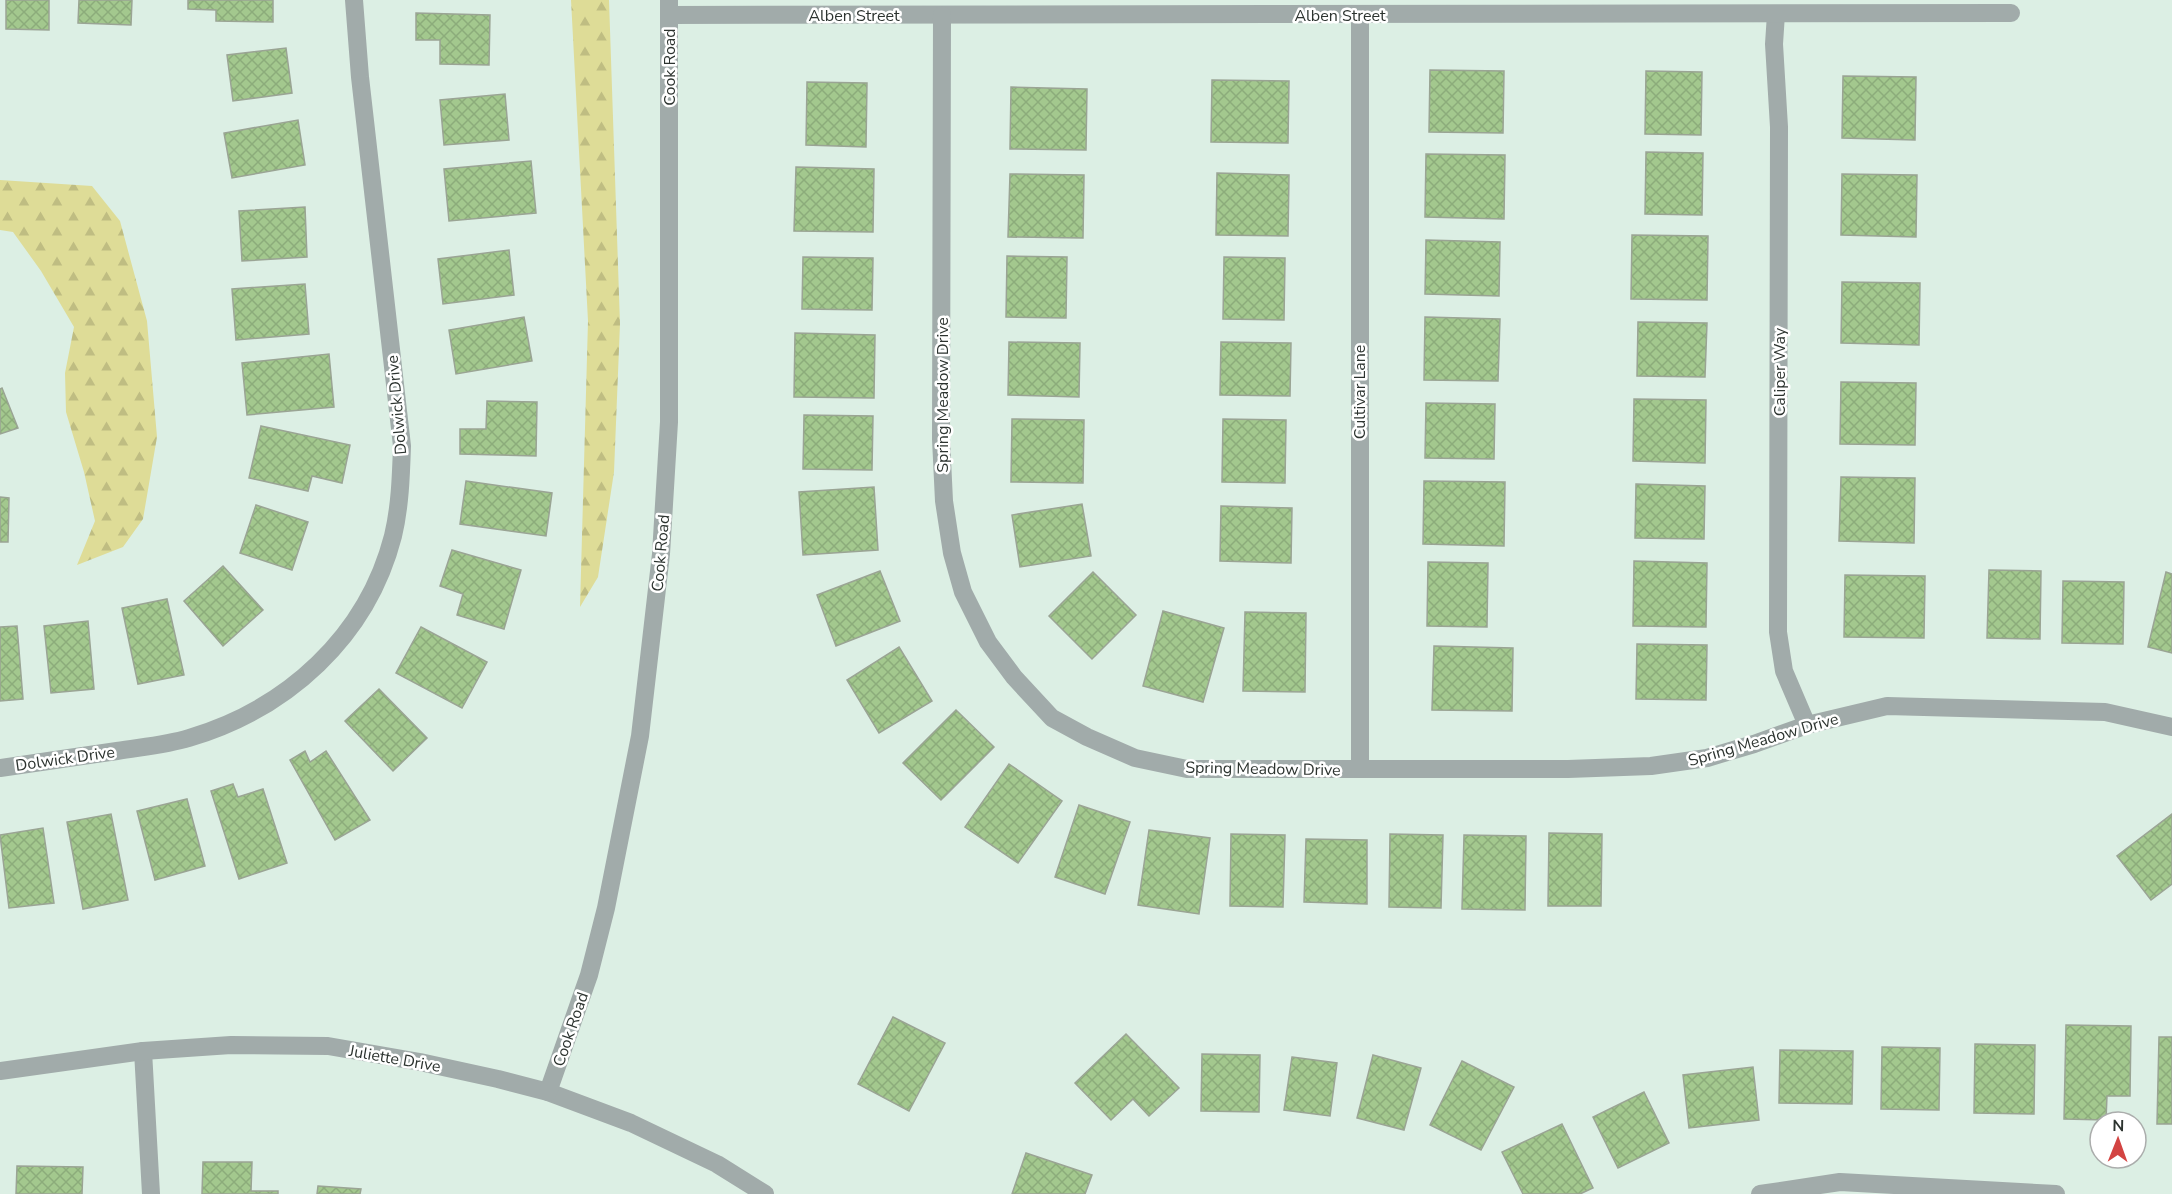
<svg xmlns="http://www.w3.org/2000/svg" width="2172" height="1194" font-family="'Nunito Sans',sans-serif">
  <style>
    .forest { fill: url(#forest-firs) }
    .building { fill: url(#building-cross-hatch); stroke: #9aa494; stroke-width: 1.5 }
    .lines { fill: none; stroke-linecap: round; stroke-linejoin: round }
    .minor { stroke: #a1abaa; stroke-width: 18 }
    .labels { text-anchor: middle; stroke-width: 5; stroke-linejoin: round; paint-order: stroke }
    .street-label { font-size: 16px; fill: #2c332f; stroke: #fff }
  </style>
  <defs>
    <pattern id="forest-firs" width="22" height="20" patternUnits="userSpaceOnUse" patternTransform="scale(1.5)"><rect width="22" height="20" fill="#dedc97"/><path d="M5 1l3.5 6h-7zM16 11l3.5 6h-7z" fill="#bfbd82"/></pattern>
    <pattern id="building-cross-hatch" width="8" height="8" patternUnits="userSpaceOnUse" patternTransform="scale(1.5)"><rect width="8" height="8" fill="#a3c88e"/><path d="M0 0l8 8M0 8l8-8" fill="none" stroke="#8cac7b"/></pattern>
  </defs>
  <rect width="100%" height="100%" fill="#dcefe4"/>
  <!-- forest -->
  <g class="forest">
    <polygon points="571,0 609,0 620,324 614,472 598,577 580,607 588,321"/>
    <polygon points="0,180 92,186 120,221 147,321 157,437 143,519 123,547 77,565 95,521 84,472 66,412 65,373 74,327 41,271 13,232 0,230"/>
  </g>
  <!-- building -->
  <g class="building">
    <polygon points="6,0 49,0 49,30 6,29"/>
    <polygon points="79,0 132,0 131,25 78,23"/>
    <polygon points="188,0 273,0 273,22 216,21 216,10 188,9"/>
    <polygon points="416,13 490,15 489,65 440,64 440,40 416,40"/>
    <polygon points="286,48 292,93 233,101 227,55"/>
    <polygon points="1430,70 1504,71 1503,133 1429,132"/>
    <polygon points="1646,71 1702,72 1701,135 1645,134"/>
    <polygon points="1843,76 1916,77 1915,140 1842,138"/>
    <polygon points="1212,80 1289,81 1288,143 1211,142"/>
    <polygon points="807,82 867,83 866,147 806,145"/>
    <polygon points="1011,87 1087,89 1086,150 1010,149"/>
    <polygon points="505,94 509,140 444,145 440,100"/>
    <polygon points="298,120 305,165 232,178 224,133"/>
    <polygon points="1646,152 1703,153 1702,215 1645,214"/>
    <polygon points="1426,154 1505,155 1504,219 1425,217"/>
    <polygon points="531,161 536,213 449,221 444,169"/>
    <polygon points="796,167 874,169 873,232 794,231"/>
    <polygon points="1217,173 1289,175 1288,236 1216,235"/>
    <polygon points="1010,174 1084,175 1083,238 1008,237"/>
    <polygon points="1842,174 1917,175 1916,237 1841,235"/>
    <polygon points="305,207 307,257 242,261 239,211"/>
    <polygon points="1632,235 1708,236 1707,300 1631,299"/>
    <polygon points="1426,240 1500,242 1499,296 1425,294"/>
    <polygon points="509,250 514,295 443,304 438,259"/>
    <polygon points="1007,256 1067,257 1066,318 1006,317"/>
    <polygon points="803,257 873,258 872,310 802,309"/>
    <polygon points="1224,257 1285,258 1284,320 1223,319"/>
    <polygon points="1842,282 1920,283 1919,345 1841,343"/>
    <polygon points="305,284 309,334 236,340 232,289"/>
    <polygon points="524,317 532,361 456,374 449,330"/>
    <polygon points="1425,317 1500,319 1498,381 1424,380"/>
    <polygon points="1638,322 1707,323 1705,377 1637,376"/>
    <polygon points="795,333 875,335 874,398 794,397"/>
    <polygon points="1009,342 1080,343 1079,397 1008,395"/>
    <polygon points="1221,342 1291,343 1290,396 1220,395"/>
    <polygon points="329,354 334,407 247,415 242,363"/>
    <polygon points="1841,382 1916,383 1915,445 1840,444"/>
    <polygon points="2,388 18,428 0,434 0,389"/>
    <polygon points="1634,399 1706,400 1705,463 1633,461"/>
    <polygon points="487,401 537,402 536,456 460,454 460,429 486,429"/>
    <polygon points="1426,403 1495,404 1494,459 1425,458"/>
    <polygon points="804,415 873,416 872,470 803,469"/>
    <polygon points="1012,419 1084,420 1083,483 1011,482"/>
    <polygon points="1223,419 1286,420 1285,483 1222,482"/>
    <polygon points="261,426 350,445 342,483 312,476 308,491 249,478"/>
    <polygon points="1841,477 1915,478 1914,543 1839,541"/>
    <polygon points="466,481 552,493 546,536 460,524"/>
    <polygon points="1424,481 1505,482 1504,546 1423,544"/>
    <polygon points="1636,484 1705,486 1704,539 1635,538"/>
    <polygon points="874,487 878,550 803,555 799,492"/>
    <polygon points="0,497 9,498 8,542 0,542"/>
    <polygon points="1082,504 1091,556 1020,567 1012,515"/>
    <polygon points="256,505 308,522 292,570 240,553"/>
    <polygon points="1221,506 1292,508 1291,563 1220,561"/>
    <polygon points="452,550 521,570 504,629 457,615 463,594 440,586"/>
    <polygon points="1634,561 1707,563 1706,627 1633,626"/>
    <polygon points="1428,562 1488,563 1487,627 1427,626"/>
    <polygon points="223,566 263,610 223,646 184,601"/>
    <polygon points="1989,570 2041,571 2040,639 1987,638"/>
    <polygon points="880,571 900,621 836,646 817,595"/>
    <polygon points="1093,572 1136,615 1092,659 1049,616"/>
    <polygon points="2166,572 2172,574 2172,653 2148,647"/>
    <polygon points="1845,575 1925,576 1924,638 1844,637"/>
    <polygon points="2063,581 2124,582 2123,644 2062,643"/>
    <polygon points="167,599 184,675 138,684 122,608"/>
    <polygon points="1163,611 1224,628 1203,702 1143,686"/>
    <polygon points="1245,612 1306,613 1305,692 1243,691"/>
    <polygon points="88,621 94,689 51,693 44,626"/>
    <polygon points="17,626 23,699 0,701 0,627"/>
    <polygon points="421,627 487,662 462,708 396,673"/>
    <polygon points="1637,644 1707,645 1706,700 1636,699"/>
    <polygon points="1434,646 1513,648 1512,711 1432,710"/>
    <polygon points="899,647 932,701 879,733 847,680"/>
    <polygon points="379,689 427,738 393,771 345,721"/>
    <polygon points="956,710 994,747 941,800 903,763"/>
    <polygon points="305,751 310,762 326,751 370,820 335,840 290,760"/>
    <polygon points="1009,764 1062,801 1018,863 965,827"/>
    <polygon points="233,784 238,797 263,789 287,863 239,879 211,791"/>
    <polygon points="187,799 205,866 155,880 137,811"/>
    <polygon points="1079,805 1130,822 1105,894 1055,877"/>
    <polygon points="111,814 128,900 83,909 67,822"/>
    <polygon points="2172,814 2172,884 2151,900 2117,856"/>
    <polygon points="43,828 54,903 9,908 0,835"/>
    <polygon points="1149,830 1210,838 1199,914 1138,905"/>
    <polygon points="1549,833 1602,834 1601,906 1548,906"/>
    <polygon points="1231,834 1285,835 1283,907 1230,906"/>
    <polygon points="1390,834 1443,835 1441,908 1389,907"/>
    <polygon points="1464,835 1526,836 1525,910 1462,909"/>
    <polygon points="1306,839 1367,840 1367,904 1304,902"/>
    <polygon points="893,1017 945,1043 909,1111 858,1084"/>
    <polygon points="2066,1025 2131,1026 2130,1096 2107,1096 2106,1120 2064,1119"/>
    <polygon points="1126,1034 1179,1088 1149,1116 1133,1099 1111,1120 1075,1083"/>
    <polygon points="2159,1037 2172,1037 2172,1124 2157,1124"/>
    <polygon points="1975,1044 2035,1045 2034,1114 1974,1113"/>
    <polygon points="1882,1047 1940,1048 1939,1110 1881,1109"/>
    <polygon points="1780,1050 1853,1051 1852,1104 1779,1103"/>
    <polygon points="1202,1054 1260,1055 1259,1112 1201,1111"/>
    <polygon points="1373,1055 1421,1068 1404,1130 1357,1118"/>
    <polygon points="1292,1057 1337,1063 1330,1116 1284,1110"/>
    <polygon points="1462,1061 1514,1087 1481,1150 1430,1125"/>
    <polygon points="1753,1067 1759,1120 1689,1128 1683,1075"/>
    <polygon points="1644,1092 1669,1143 1618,1168 1593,1117"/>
    <polygon points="1562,1124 1593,1188 1580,1194 1523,1194 1502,1152"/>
    <polygon points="1026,1153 1092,1175 1085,1194 1012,1194"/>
    <polygon points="203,1162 252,1162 251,1191 278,1191 278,1194 202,1194"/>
    <polygon points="17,1166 83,1167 82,1194 16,1194"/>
    <polygon points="318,1186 361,1189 360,1194 317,1194"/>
  </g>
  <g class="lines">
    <!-- minor -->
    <g class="minor">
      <polyline points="1776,14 1774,44 1779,127 1778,632 1784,671 1807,725"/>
      <polyline points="669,15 2011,13"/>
      <polyline points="942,15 941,439 944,501 952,553 963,592 988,642 1014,677 1052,718 1087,737 1135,758 1187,769 1568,769 1651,766 1707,758 1754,744 1807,725 1887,706 2105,712 2172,727"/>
      <path d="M0 768C39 762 78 757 117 751 141 747 166 745 189 738 287 709 367 637 393 536 400 507 401 476 402 446L360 77 354 0"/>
      <polyline points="1360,769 1360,15"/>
      <polyline points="143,1051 151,1194"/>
      <polyline points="0,1071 143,1051 231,1045 328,1046 420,1062 498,1079 548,1092 631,1123 717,1164 765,1194"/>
      <polyline points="548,1092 589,975 606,908 640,736 661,554 669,422 669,0"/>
      <polyline points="1760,1194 1840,1182 2056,1194"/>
    </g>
  </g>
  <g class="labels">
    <!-- street labels -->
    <g class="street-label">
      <text x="854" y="21">Alben Street</text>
      <text x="1340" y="21">Alben Street</text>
      <text transform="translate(669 67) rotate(-90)" y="6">Cook Road</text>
      <text transform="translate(1779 372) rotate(-90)" y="6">Caliper Way</text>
      <text transform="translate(1359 392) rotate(-90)" y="6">Cultivar Lane</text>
      <text transform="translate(942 395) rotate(-90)" y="6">Spring Meadow Drive</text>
      <text transform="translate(396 405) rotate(-95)" y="6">Dolwick Drive</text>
      <text transform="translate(660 553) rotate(-85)" y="6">Cook Road</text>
      <text transform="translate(1763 739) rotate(-16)" y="6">Spring Meadow Drive</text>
      <text transform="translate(65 758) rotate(-8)" y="6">Dolwick Drive</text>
      <text transform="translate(1263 768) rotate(1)" y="6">Spring Meadow Drive</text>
      <text transform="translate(570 1029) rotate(-71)" y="6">Cook Road</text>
      <text transform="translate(395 1058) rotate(10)" y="6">Juliette Drive</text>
    </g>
  </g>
  <!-- north arrow -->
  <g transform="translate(2118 1140) rotate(1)"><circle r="28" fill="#ffffff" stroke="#abadac" stroke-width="1.5"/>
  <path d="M0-4.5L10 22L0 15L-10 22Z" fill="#d34442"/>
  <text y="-9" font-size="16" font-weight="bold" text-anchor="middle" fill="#2c332f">N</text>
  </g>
</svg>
